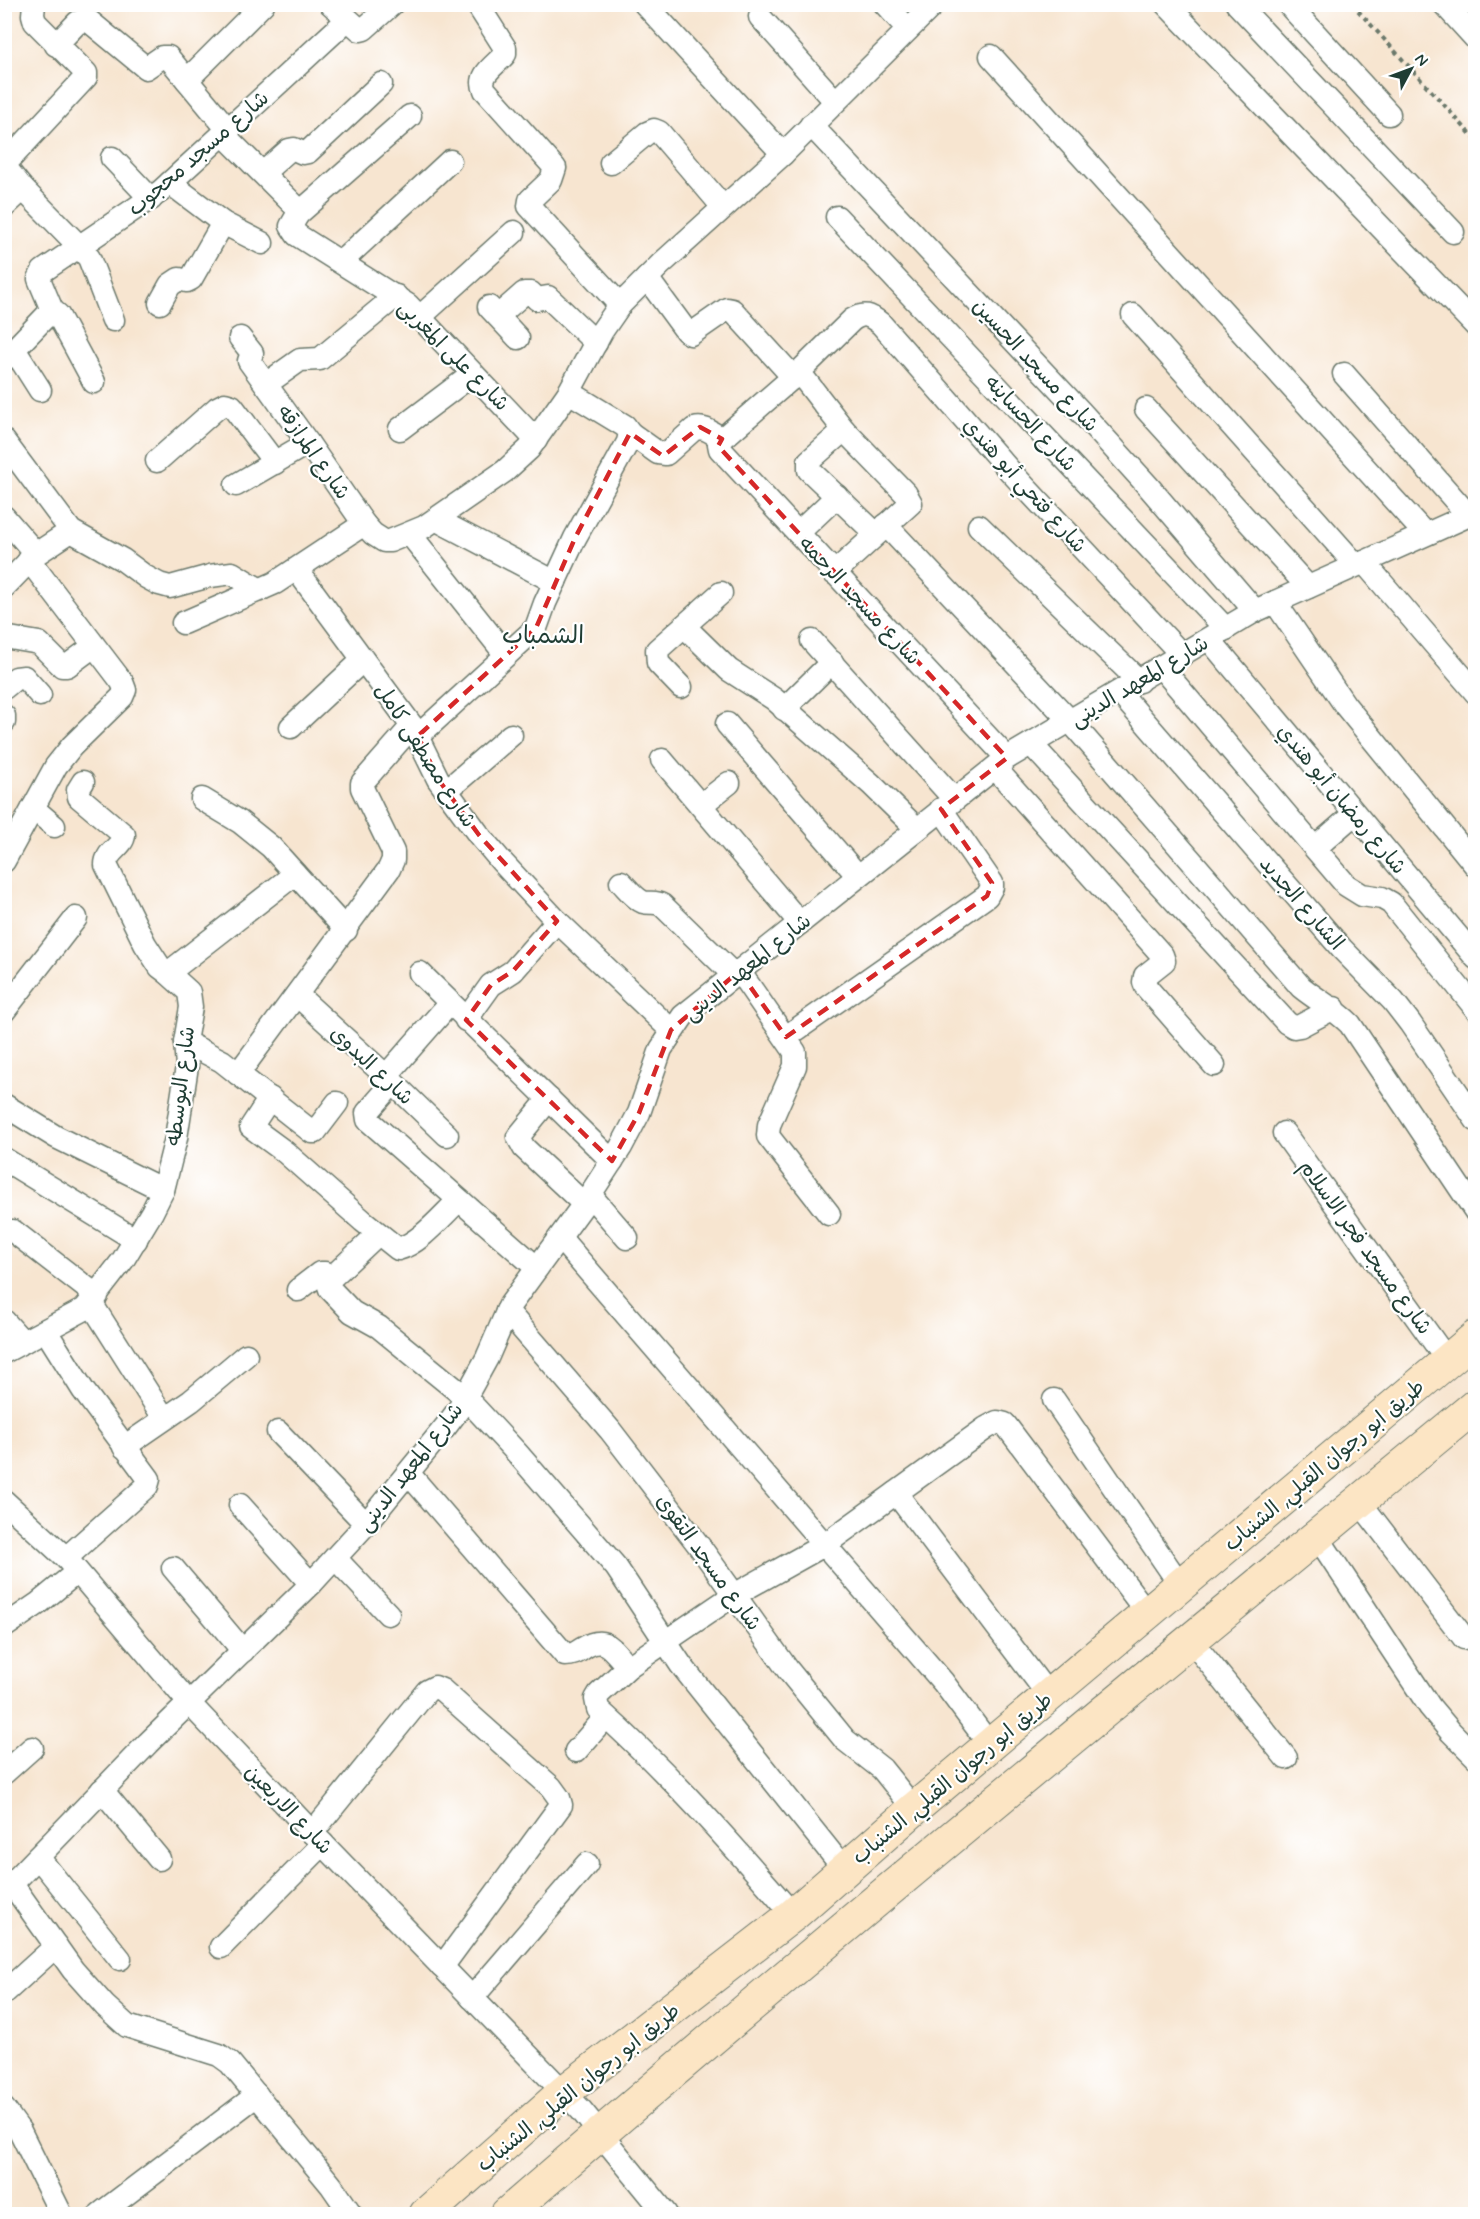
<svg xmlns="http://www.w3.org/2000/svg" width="1480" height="2219" font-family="Mynerve,'Playpen Sans Arabic',sans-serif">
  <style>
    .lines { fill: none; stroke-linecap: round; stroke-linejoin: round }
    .street-casing { stroke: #6b786b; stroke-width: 25 }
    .secondary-casing { stroke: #6b786b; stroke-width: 35 }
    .path { stroke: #6b786b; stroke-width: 4; stroke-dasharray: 4.5 4.5; stroke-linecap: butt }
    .street { stroke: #fff; stroke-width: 22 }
    .secondary { stroke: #fce5c4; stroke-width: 33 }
    .marked { fill: none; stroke: #d62828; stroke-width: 4.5; stroke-dasharray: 12 8; stroke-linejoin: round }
    .labels { text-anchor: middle; stroke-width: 4.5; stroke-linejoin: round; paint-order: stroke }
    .street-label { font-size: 21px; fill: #1f3d34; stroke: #fff }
    .quarter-label { font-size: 24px; fill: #1f3d34; stroke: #fff }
  </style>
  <rect width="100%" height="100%" fill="#fff"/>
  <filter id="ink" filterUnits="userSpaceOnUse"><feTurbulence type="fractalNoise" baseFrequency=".0167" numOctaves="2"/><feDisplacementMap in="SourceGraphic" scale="12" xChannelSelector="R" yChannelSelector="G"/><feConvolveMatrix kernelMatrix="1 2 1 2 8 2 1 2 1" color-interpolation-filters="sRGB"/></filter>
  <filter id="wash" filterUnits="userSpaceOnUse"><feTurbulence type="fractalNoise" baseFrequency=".008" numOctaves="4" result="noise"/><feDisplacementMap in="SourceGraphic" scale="24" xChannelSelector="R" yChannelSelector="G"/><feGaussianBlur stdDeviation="1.35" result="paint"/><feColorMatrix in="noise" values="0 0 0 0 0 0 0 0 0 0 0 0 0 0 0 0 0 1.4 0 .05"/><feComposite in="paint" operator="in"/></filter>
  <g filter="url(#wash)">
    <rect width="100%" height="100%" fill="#f7e5d0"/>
  </g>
  <g filter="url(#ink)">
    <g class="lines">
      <defs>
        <g id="street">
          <polyline points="331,4 360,30 364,29 392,4"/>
          <path d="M477 4 505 48V54C496 65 477 75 485 90L555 168 551 180 530 200 529 206 620 305"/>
          <polyline points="645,4 783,154"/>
          <polyline points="885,4 908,29"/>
          <polyline points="1166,4 1476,326"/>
          <polyline points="1237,4 1453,232"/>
          <polyline points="1288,4 1389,114"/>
          <polyline points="1444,4 1476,39"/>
          <polyline points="760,17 835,101"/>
          <polyline points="56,45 78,22 89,21 146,68 162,57 168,57 229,131"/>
          <polyline points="991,56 1425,534"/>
          <polyline points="187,80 263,4"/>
          <polyline points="811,125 1080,411 1148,486 1255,611"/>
          <polyline points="224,135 296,207 298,214 291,226 297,235 408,305 536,440"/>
          <polyline points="112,158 151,199"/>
          <polyline points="611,163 647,133 654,130 659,132 723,207"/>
          <polyline points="263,173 289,150 294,149 303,153 308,152 381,84"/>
          <polyline points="170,183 223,223 262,243"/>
          <polyline points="23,189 77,244 89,258 113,320"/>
          <polyline points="4,207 23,189 7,169 8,161 86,77 86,73 35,22 33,15 34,4"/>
          <polyline points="298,214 410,116"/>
          <polyline points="837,217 1226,629"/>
          <polyline points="342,261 450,161"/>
          <polyline points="647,278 686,331 691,334 727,309 732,310 794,378"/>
          <polyline points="160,303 170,285 179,279 187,281 191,279 223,223"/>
          <polyline points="489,307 518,338"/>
          <polyline points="52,310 58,315 94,382"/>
          <polyline points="1133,315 1356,565"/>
          <polyline points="498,316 524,293 531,293 537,299 548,297 596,343"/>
          <polyline points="420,317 514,232"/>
          <polyline points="240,338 252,353 249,361 308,443 364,524 373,534 384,541 390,541 424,527 505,471 529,449 569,392 602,331 620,305 661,264 783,154 934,4"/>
          <polyline points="14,349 40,390"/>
          <polyline points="4,360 52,310 39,279 43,271 161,191 347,20"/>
          <polyline points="1344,374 1468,515"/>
          <polyline points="266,384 300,360 320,359 396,296"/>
          <polyline points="1146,409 1308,587"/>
          <polyline points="400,429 473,374"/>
          <path d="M630 433 658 453 666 454 694 429C705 426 712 433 722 439"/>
          <polyline points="722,439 719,444 720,449 1007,758"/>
          <polyline points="722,439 799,372"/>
          <polyline points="4,441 71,531 123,560 146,577 159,584 170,587 210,576 232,573 260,590"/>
          <polyline points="157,461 217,408 225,404 232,406 275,463"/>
          <polyline points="236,485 308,443"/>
          <polyline points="4,517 36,554"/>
          <polyline points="437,520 555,582"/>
          <path d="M886 525 1071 722 1301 987C1318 1001 1334 1008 1350 1024L1476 1212"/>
          <polyline points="979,526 1139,681"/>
          <polyline points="798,533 837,496"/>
          <path d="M875 533 809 470V461L844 430 799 372 852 320C864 312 870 315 881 324L1010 471 1182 655"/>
          <polyline points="410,534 506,655"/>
          <polyline points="1364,562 1476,693"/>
          <polyline points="297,570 412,726 438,779 479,835 501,861 557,921 671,1030"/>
          <polyline points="834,573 911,503 906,494 844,430"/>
          <polyline points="4,587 36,554 71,531"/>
          <polyline points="1275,602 1345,705 1476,866"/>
          <polyline points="183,623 275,583 364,524"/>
          <polyline points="684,626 729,670 774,699 871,784 917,829"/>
          <polyline points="4,637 39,643 62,666 67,666 94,646"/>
          <polyline points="1209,639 1476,958"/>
          <polyline points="812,641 954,799"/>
          <polyline points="1161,667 1346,885 1362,895 1382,898 1391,903 1476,1009"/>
          <polyline points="681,687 658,663 657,650 721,593"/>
          <polyline points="4,688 16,678 24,677 40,695"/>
          <polyline points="1119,692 1342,949 1393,1001 1410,1023 1476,1120"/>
          <polyline points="784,709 832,662"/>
          <polyline points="4,716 4,722"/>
          <polyline points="727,724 858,876"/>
          <polyline points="291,727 363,660"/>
          <polyline points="418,736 536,628 545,603 575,538 628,442 630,433 625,426 569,392"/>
          <polyline points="1031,744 1287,1023 1294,1027 1300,1026 1334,1008"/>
          <polyline points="662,760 800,923"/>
          <polyline points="995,768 1162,955 1164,961 1145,976 1144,982 1146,987 1214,1065"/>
          <path d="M83 782 78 790 79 797 124 835C123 847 106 851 106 865L145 944 160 967 168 973 295 874"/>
          <polyline points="446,791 511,735"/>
          <polyline points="202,799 240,822 271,847 346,930"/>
          <polyline points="701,805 729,783"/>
          <polyline points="33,808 54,826"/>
          <polyline points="1315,848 1354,814"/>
          <polyline points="4,861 56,766 72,746 122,697 125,690 122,682 29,560"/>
          <path d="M621 882C627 888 635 899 643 902 650 904 655 901 662 905L734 975"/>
          <polyline points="739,971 795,1052 795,1066 769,1125 768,1136 829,1214"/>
          <polyline points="420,973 612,1161"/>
          <polyline points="297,995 386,1076 447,1135"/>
          <polyline points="4,1011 76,918"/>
          <polyline points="466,1020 491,985 513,971 557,921"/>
          <polyline points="786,1037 987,896 992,887 992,883 941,809"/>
          <polyline points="185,1042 222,1061 312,1132 315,1132 337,1103"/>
          <polyline points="238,1074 389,869 393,860 393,852 362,788 362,783 412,726"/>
          <polyline points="386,1076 450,1003"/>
          <polyline points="393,1083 367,1113 368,1120 537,1268"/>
          <path d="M270 1098 251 1127 285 1152 363 1221 398 1249C419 1244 442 1216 458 1201"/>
          <polyline points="549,1099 518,1137 524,1148 584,1204"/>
          <polyline points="4,1105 56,1137 163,1190"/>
          <polyline points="1284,1133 1447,1360"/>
          <polyline points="4,1159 136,1240"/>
          <polyline points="590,1195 627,1238"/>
          <polyline points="13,1231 97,1296"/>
          <polyline points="378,1234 330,1279 328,1283 330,1289 352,1312 379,1327 465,1397 517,1453 616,1567 681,1665 844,1869"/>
          <polyline points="560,1238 943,1682 990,1745"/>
          <polyline points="298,1290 320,1273 325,1273 330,1279"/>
          <polyline points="91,1303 164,1418"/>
          <polyline points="507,1311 610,1430 700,1547 788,1670 845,1740 882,1769 914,1809"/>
          <polyline points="4,1321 23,1342"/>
          <polyline points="46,1331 83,1390 149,1479 147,1486 66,1558"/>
          <polyline points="4,1352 85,1309 123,1260 152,1212 163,1190 176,1138 187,1066 185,1042 191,1007 189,992 168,973"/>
          <polyline points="1054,1400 1181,1586"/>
          <polyline points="278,1432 366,1524"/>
          <polyline points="124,1447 191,1401 246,1355"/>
          <path d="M409 1474 565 1655C573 1655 576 1653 582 1649 606 1633 612 1650 628 1667"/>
          <polyline points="896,1493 1049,1696"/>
          <polyline points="4,1501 66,1558 190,1704 323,1844 581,2110 666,2214"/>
          <polyline points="1359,1501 1464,1638"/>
          <polyline points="240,1505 311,1584"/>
          <polyline points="1317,1536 1430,1707 1451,1732 1476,1757"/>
          <polyline points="335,1558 388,1614"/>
          <polyline points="173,1568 243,1651"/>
          <polyline points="4,1627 39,1603 77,1572"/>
          <polyline points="1191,1640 1286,1758"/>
          <polyline points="576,1751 606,1717"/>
          <polyline points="4,1773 32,1748"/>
          <polyline points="102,1790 159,1859"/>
          <polyline points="312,1833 427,1691 435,1687 442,1690 551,1787 559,1798 561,1805 442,1967"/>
          <polyline points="38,1857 120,1959"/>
          <polyline points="12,1884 73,1970 105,2006 127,2026 219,2055 230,2063 331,2185 351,2214"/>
          <polyline points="4,1892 148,1743 311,1584 366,1524 447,1425 459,1409 487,1358 510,1305 584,1204 621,1147 639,1113 661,1049 683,1016 1007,758 1255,611 1476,512"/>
          <path d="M793 1915C731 1843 669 1773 598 1709L596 1699 599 1694 628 1667 734 1595 824 1545 986 1428 997 1422 1005 1424 1148 1614"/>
          <polyline points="221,1947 323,1844"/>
          <polyline points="4,1993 56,1946"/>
          <polyline points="472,1998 587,1864"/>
          <polyline points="4,2109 20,2131 61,2214"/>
          <polyline points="100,2214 257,2095"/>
        </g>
        <g id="secondary">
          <polyline points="426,2214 564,2092 793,1915 914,1809 1476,1337"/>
          <path d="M507 2214C825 1939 1151 1673 1476 1405"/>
        </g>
      </defs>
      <!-- street casing -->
      <use href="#street" class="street-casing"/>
      <!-- secondary casing -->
      <use href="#secondary" class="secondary-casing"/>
      <!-- path -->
      <polyline class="path" points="1352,4 1476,140"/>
      <!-- street -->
      <use href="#street" class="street"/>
      <!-- secondary -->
      <use href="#secondary" class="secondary"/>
    </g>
  </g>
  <!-- marked area -->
  <path class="marked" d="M700 427 722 439 718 446 1007 758 941 809 992 883 987 896 786 1037 739 971 671 1030 639 1113 612 1161 466 1020 491 985 513 971 557 921 479 835 438 779 418 736 536 628 575 538 630 433 663 456Z"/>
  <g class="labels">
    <!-- street labels -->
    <g class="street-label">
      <text transform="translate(198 153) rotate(-41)" y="7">شارع مسجد محجوب</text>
      <text transform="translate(454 355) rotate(45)" y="7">شارع على المغربى</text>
      <text transform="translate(1036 365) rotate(47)" y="7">شارع مسجد الحسين</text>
      <text transform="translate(1031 423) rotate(47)" y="7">شارع الحساينه</text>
      <text transform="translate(314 452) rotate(55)" y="7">شارع المرازقه</text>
      <text transform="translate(1025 485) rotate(48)" y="7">شارع فتحي أبو هندي</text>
      <text transform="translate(860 600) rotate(47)" y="7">شارع مسجد الرحمه</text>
      <text transform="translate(1139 681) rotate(-31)" y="7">شارع المعهد الدينى</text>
      <text transform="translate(426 755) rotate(57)" y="7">شارع مصطفى كامل</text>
      <text transform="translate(1342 799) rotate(50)" y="7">شارع رمضان أبو هندي</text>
      <text transform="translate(1302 903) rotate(49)" y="7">الشارع الجديد</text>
      <text transform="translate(747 967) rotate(-39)" y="7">شارع المعهد الدينى</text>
      <text transform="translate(372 1065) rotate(43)" y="7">شارع البدوى</text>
      <text transform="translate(180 1086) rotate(-83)" y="7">شارع البوسطه</text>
      <text transform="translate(1366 1247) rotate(54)" y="7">شارع مسجد فجر الاسلام</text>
      <text transform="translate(1324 1465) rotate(-40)" y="7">طريق ابو رجوان القبلي, الشنباب</text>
      <text transform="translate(410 1467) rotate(-52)" y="7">شارع المعهد الدينى</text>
      <text transform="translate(709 1562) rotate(54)" y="7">شارع مسجد التقوى</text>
      <text transform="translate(952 1778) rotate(-40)" y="7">طريق ابو رجوان القبلي, الشنباب</text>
      <text transform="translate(289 1809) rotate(46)" y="7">شارع الاربعين</text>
      <text transform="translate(578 2087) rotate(-39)" y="7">طريق ابو رجوان القبلي, الشنباب</text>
    </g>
    <!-- quarter labels -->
    <g class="quarter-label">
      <text x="543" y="643">الشمباب</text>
    </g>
  </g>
  <!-- margin -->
  <rect width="1480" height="2219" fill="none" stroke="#fff" stroke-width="24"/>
  <!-- north arrow -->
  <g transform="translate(1411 69) rotate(49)" stroke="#ffffff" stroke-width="4.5" paint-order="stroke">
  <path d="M0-4.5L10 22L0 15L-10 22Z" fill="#1f3d34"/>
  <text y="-9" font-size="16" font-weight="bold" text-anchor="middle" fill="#1f3d34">N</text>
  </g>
</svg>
